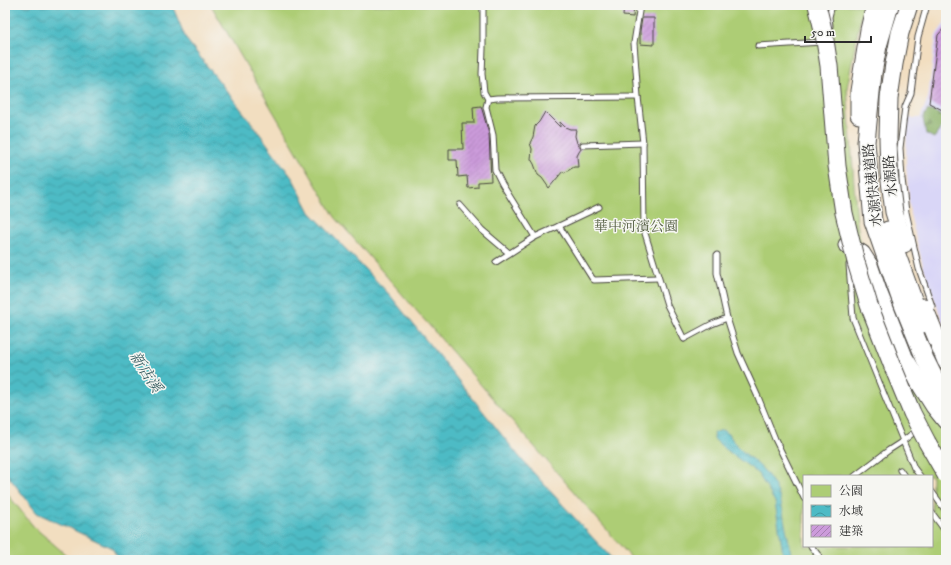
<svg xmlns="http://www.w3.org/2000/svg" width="951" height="565" font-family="'IM FELL DW Pica','Noto Serif TC',serif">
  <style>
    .built { fill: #d9d6f7 }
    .forest { fill: url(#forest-firs); stroke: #5a6e48 }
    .park { fill: #adcd75; stroke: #6c7c50; fill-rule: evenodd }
    .water { fill: url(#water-waves); stroke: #3c7378 }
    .building { fill: url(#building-hatch) }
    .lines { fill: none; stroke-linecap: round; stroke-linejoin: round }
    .service-casing { stroke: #494641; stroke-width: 7 }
    .trunk-casing { stroke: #494641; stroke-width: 19 }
    .service { stroke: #fff; stroke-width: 5 }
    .trunk { stroke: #fff; stroke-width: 17 }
    .trunk-bridge-casing { stroke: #494641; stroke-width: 19; stroke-linecap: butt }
    .trunk-bridge { stroke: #fff; stroke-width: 17 }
    .labels { text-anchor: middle; stroke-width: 3; stroke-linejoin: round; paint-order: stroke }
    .street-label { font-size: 14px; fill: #2b2b2b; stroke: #f6f6f2 }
    .park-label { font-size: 14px; fill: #525c41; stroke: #f6f6f2 }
    .water-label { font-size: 15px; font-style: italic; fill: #375d61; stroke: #f6f6f2 }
  </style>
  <defs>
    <pattern id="forest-firs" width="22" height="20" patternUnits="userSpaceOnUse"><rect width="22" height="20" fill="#8ab066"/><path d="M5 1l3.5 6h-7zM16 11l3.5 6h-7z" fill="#718f54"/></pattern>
    <pattern id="water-waves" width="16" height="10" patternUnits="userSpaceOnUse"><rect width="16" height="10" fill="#4dbbc5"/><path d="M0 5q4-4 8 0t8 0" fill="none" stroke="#4098a0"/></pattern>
    <pattern id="building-hatch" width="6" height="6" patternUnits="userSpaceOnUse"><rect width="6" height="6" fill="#cc9bdb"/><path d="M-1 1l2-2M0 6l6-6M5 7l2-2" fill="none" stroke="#a67fb2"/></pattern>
  </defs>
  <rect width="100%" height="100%" fill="#f6f6f2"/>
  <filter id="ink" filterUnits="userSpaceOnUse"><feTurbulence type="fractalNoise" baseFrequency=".025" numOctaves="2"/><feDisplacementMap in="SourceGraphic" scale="8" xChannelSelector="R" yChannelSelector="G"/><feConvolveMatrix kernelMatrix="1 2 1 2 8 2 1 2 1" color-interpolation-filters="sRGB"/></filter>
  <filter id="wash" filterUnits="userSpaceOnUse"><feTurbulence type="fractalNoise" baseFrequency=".012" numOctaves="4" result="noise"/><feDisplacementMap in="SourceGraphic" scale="16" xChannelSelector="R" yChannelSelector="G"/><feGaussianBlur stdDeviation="0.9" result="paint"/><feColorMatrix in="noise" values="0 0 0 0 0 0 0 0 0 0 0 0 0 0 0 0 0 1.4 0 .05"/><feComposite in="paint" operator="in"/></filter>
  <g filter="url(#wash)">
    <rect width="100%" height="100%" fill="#f2dec0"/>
    <!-- built -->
    <polygon class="built" points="946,15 946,333 923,266 910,214 906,163 907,118 920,118 928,98 936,35 944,24"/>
    <!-- forest -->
    <polygon class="forest" points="928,110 937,113 944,117 944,126 939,131 934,138 926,134 923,118"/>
    <!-- park -->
    <g class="park">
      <path d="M211 5H863L847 88 857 223 866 272 924 404 946 435V560H633L335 217ZM804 476H932V546H804Z"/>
      <polygon points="5,491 34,527 72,560 5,560"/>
    </g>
    <!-- water -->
    <g class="water">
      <polygon points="5,5 172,5 186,39 251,122 293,179 310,212 389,294 522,460 613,560 119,560 112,548 37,513 5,472"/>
      <path d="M722 430C730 432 733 443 739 448 748 457 757 462 766 473 779 489 782 503 785 524 788 536 790 548 792 560H784L775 502 759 475 751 468 725 449 714 439 713 434 714 433Z"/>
    </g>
    <g id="blocks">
      <!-- building -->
      <g class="building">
        <polygon points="624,5 634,5 633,17 623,16"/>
        <polygon points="642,18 654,18 654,45 640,44 640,31"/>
        <polygon points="946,26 946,112 929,103 938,35"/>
        <polygon points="481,106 489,134 491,181 478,182 478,187 468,188 467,176 458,177 457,160 449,160 449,149 463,149 462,123 474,123 473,107"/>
        <polygon points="545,112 560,127 560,122 565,127 570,129 576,129 575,136 577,143 581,149 579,152 577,156 578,167 574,167 564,173 563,171 549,188 542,178 538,175 534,164 531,159 532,149 530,143 533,137 535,126 539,122"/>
      </g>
    </g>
  </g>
  <g filter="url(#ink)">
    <use href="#blocks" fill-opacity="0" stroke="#494641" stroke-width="1"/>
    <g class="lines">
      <defs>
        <g id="service">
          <polyline points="483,5 483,49 482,74 484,92 488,99"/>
          <polyline points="640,5 634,43 638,97 643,143 644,230 667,305 684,339 712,324 727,318"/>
          <polyline points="927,5 918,37 911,93 905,107 900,148 902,179 906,212 919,269 932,306"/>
          <polyline points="830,26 829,17 832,5"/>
          <polyline points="758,46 822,42"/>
          <polyline points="638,97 497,98 488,99 486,107 493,135 495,170 502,184 535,237 559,226 592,278 594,280 658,278"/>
          <polyline points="583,145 643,143"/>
          <polyline points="460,205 482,230 509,253"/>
          <polyline points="559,226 599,207"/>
          <polyline points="717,255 717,273 727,318 738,353 758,397 775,439 804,498"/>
          <polyline points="496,262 535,237"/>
          <polyline points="849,265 853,318 903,441 889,450 855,476"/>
          <polyline points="918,429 903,441 914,468 920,476"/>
          <polyline points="900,470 904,476"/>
          <polyline points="932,492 946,511"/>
          <polyline points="932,513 946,532"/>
          <polyline points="811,546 822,560"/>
        </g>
        <g id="trunk">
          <polyline points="890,5 878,46 873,73 866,142 873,221 899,295 925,359 946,401"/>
          <polyline points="859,115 859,91 869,30 875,5"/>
          <polyline points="888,230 922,324"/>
          <polyline points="904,244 894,212 889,173 888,138 889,98 894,64 900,33 909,5"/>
          <polyline points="847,245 862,254 869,265 879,294 904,357 922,387 934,406 946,421"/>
          <polyline points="924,307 946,361"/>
        </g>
      </defs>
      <!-- service casing -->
      <use href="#service" class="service-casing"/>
      <!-- trunk casing -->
      <use href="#trunk" class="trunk-casing"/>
      <!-- service -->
      <use href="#service" class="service"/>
      <!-- trunk -->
      <use href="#trunk" class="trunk"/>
      <defs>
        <polyline id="trunk-bridge" points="817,5 824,34 829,66 837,166 844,213 856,262 869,305 895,372 912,413 927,442 946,475"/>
      </defs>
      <!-- trunk-bridge casing -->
      <use href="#trunk-bridge" class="trunk-bridge-casing"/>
      <!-- trunk-bridge -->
      <use href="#trunk-bridge" class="trunk-bridge"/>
    </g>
  </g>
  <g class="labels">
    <!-- street labels -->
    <g class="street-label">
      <text transform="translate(890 176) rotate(-95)" y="5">水源路</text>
      <text transform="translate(872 185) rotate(-96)" y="5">水源快速道路</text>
    </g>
    <!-- park labels -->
    <g class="park-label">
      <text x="636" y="231">華中河濱公園</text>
    </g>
    <!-- water labels -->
    <g class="water-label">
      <text transform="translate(146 372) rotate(57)" y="5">新店溪</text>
    </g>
  </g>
  <!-- margin -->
  <rect width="951" height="565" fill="none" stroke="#f6f6f2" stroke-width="20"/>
  <!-- legend -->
  <rect x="803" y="475" width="130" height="72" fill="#f6f6f2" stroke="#a5a5a2"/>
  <rect x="811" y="485" width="20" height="12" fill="#adcd75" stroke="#a5a5a2"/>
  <text x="839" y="495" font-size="12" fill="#2b2b2b">公園</text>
  <rect x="811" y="505" width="20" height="12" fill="url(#water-waves)" stroke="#a5a5a2"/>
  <text x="839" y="515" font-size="12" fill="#2b2b2b">水域</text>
  <rect x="811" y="525" width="20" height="12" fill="url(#building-hatch)" stroke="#a5a5a2"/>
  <text x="839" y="535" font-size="12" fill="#2b2b2b">建築</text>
  <!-- scale -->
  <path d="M805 36v6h66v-6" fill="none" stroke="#2b2b2b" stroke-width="2"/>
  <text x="811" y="36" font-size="12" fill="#2b2b2b" stroke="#f6f6f2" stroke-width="3" paint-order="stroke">50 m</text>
</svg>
